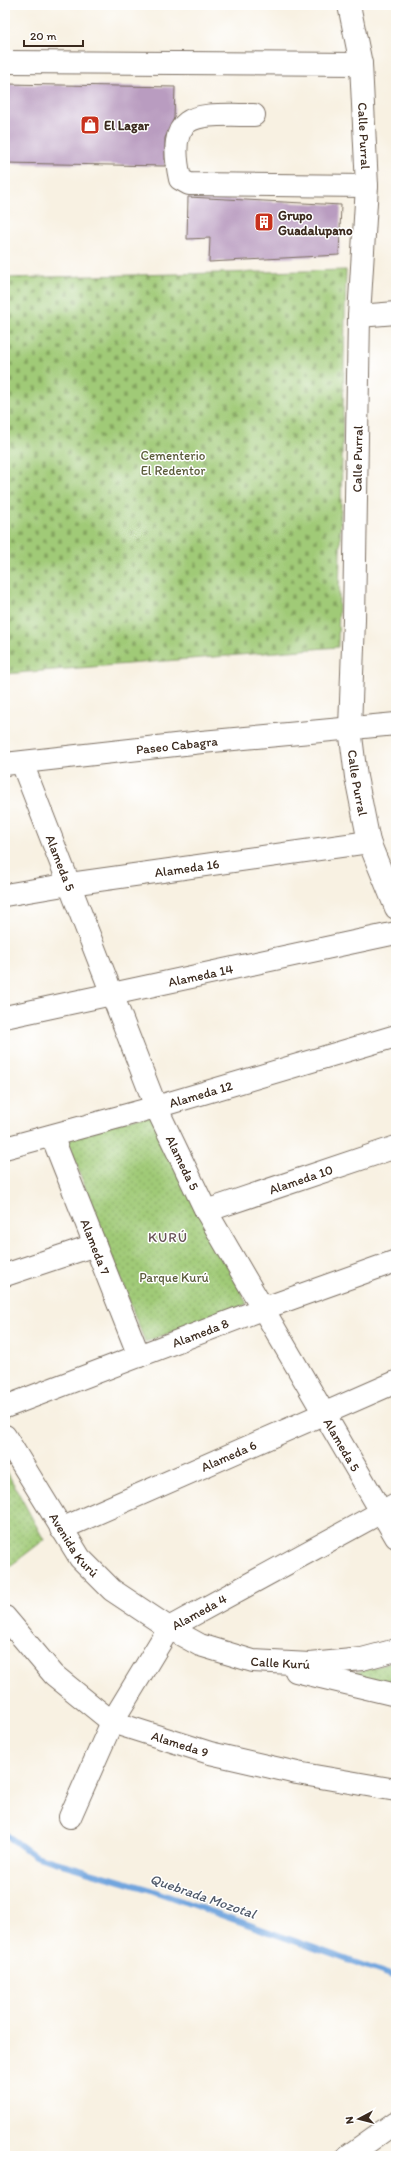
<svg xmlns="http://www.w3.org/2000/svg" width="401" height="2161" font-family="Itim,sans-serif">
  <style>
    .cemetery { fill: url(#cemetery-stones); stroke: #6e7a4a }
    .park { fill: url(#park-dots); stroke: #6e7a4a }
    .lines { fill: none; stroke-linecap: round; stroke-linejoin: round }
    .stream { stroke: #71a5de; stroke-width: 6 }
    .building { fill: #b99cc0 }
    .minor-casing { stroke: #7d7063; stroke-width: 24 }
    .minor { stroke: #fff; stroke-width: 22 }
    .labels { text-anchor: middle; stroke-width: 3; stroke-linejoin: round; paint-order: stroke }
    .poi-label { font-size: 13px; font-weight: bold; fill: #3b2a1e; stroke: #fff; text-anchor: start }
    .street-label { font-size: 13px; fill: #3b2a1e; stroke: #fff }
    .park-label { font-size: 13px; fill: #595a39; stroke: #fff }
    .neighbourhood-label { font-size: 14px; letter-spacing: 1px; fill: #675257; stroke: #fff }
    .water-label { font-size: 14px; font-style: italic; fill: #515b6b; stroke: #fff }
  </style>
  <defs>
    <pattern id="cemetery-stones" width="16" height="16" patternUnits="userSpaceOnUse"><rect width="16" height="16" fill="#a0ca77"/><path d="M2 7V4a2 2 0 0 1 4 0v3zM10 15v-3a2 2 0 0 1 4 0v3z" fill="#84a461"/></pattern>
    <pattern id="park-dots" width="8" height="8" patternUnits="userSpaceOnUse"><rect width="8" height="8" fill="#a0ca77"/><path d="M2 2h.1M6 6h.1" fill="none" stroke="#84a461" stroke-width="1.8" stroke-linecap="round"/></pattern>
  </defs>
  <rect width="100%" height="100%" fill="#fff"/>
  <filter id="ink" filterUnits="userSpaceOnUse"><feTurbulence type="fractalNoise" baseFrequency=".025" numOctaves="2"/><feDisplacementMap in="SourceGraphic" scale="8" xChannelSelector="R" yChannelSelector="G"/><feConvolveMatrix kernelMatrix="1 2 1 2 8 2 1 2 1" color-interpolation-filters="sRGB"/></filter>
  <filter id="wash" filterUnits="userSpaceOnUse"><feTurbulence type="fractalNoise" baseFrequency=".012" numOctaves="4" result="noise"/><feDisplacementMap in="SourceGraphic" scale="16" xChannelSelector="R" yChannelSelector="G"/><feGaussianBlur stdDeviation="0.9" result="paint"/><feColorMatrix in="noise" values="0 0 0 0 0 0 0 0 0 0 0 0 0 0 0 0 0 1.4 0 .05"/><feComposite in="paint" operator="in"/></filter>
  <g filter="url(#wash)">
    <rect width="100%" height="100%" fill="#f8f1e2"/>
    <!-- cemetery -->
    <polygon class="cemetery" points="346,270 338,647 5,674 5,278"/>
    <!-- park -->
    <g class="park">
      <polygon points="154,1113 247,1304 145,1342 66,1138"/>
      <polygon points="5,1468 44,1540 5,1570"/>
      <polygon points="396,1661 396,1688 333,1675 358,1672"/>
    </g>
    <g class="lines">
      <!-- stream -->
      <polyline class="stream" points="5,1834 35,1856 148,1889 396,1977"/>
    </g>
    <g id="blocks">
      <!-- building -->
      <g class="building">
        <polygon points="5,84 175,87 174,118 165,138 165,166 5,163"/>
        <polygon points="188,197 341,205 339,255 209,262 210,238 187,239"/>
      </g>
    </g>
  </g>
  <g filter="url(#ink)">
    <use href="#blocks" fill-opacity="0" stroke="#7d7063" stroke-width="1"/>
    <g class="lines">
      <defs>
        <g id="minor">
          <path id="s1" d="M349 5 361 64 367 186 359 316 354 620 350 728 356 777 369 842 396 908"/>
          <polyline points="5,62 361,64"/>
          <path d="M254 115C198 115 165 108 180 179L189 184 367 186"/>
          <polyline points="359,316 396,313"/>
          <path id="s2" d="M22 763 156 1107 206 1211 396 1537"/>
          <path id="s3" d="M5 764 202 742 396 724"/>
          <path id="s4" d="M5 895 70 884 369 842"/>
          <path id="s5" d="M5 1017 396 933"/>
          <path id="s6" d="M52 1136 139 1356"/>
          <path id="s7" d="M5 1148 156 1107 396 1036"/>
          <path id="s8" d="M206 1211 396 1147"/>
          <polyline points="5,1275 95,1245"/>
          <path id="s9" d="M5 1407 262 1309 396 1261"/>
          <path id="s10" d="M5 1436 80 1558 112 1590 169 1628 200 1645 253 1661 310 1664 362 1659 396 1650"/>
          <path id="s11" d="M61 1529 396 1382"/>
          <path id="s12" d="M5 1617 54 1675 112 1722 210 1753 297 1773 396 1790"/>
          <polyline points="296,1671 396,1695"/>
          <path id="s13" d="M70 1817 112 1722 169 1628 396 1504"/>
          <polyline points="348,2156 396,2122"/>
        </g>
      </defs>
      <!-- minor casing -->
      <use href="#minor" class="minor-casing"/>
      <!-- minor -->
      <use href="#minor" class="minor"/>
    </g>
  </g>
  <!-- icons -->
  <defs>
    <symbol id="shop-square" viewBox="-11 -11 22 22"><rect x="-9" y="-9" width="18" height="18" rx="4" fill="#c8321e" stroke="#fff"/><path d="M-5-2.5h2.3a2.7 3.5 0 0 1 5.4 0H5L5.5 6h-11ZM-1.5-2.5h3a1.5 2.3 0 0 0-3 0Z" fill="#fff"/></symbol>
    <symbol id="building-square" viewBox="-11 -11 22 22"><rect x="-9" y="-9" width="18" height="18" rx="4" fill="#c8321e" stroke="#fff"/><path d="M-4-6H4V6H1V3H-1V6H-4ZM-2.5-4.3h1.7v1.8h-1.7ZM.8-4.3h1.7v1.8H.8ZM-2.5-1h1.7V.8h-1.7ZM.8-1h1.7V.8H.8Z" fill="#fff"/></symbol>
  </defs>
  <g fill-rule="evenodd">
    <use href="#shop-square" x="79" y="114" width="22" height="22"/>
    <use href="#building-square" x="253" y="211" width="22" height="22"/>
  </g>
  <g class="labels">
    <!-- poi labels -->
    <g class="poi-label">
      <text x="104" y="130">El Lagar</text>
      <text x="278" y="220">Grupo<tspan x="278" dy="15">Guadalupano</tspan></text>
    </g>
    <!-- street labels -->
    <g class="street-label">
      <text dy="5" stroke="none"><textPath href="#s1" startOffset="132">Calle Purral</textPath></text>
      <text transform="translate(357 459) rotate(-89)" y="5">Calle Purral</text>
      <text dy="5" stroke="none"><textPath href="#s3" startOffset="173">Paseo Cabagra</textPath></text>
      <text dy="5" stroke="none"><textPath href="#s1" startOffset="780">Calle Purral</textPath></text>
      <text dy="5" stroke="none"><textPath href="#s2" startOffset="107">Alameda 5</textPath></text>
      <text dy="5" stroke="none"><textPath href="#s4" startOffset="184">Alameda 16</textPath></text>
      <text dy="5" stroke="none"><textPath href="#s5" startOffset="200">Alameda 14</textPath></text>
      <text dy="5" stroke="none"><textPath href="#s7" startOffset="203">Alameda 12</textPath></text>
      <text dy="5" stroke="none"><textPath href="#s2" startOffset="431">Alameda 5</textPath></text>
      <text dy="5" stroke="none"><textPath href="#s8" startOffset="100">Alameda 10</textPath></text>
      <text dy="5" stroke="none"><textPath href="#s6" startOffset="119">Alameda 7</textPath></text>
      <text dy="5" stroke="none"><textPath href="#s9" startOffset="209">Alameda 8</textPath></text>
      <text dy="5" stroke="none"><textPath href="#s2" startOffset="755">Alameda 5</textPath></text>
      <text dy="5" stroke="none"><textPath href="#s11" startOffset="183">Alameda 6</textPath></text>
      <text dy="5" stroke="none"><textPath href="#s10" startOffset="129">Avenida Kurú</textPath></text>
      <text dy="5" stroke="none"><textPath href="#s13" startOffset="248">Alameda 4</textPath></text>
      <text dy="5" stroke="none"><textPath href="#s10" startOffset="375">Calle Kurú</textPath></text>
      <text dy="5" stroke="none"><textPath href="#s12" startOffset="222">Alameda 9</textPath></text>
    </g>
    <!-- park labels -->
    <g class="park-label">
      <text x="173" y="460">Cementerio<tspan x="173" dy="15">El Redentor</tspan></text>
      <text x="174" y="1282">Parque Kurú</text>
    </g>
    <!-- neighbourhood labels -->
    <g class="neighbourhood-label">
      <text x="168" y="1242">KURÚ</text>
    </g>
    <!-- water labels -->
    <g class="water-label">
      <text transform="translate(203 1896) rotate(19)" y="5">Quebrada Mozotal</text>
    </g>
  </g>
  <!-- margin -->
  <rect width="401" height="2161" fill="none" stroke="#fff" stroke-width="20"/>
  <!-- north arrow -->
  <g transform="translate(359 2119) rotate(263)" stroke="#ffffff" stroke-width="3" paint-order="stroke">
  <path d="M0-3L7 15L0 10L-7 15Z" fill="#3b2a1e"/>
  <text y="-6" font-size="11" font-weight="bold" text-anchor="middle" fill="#3b2a1e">N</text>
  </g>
  <!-- scale -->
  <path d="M24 40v6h59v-6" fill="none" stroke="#3b2a1e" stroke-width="2"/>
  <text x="30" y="40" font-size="12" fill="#3b2a1e" stroke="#ffffff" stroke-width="3" paint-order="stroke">20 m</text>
</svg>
